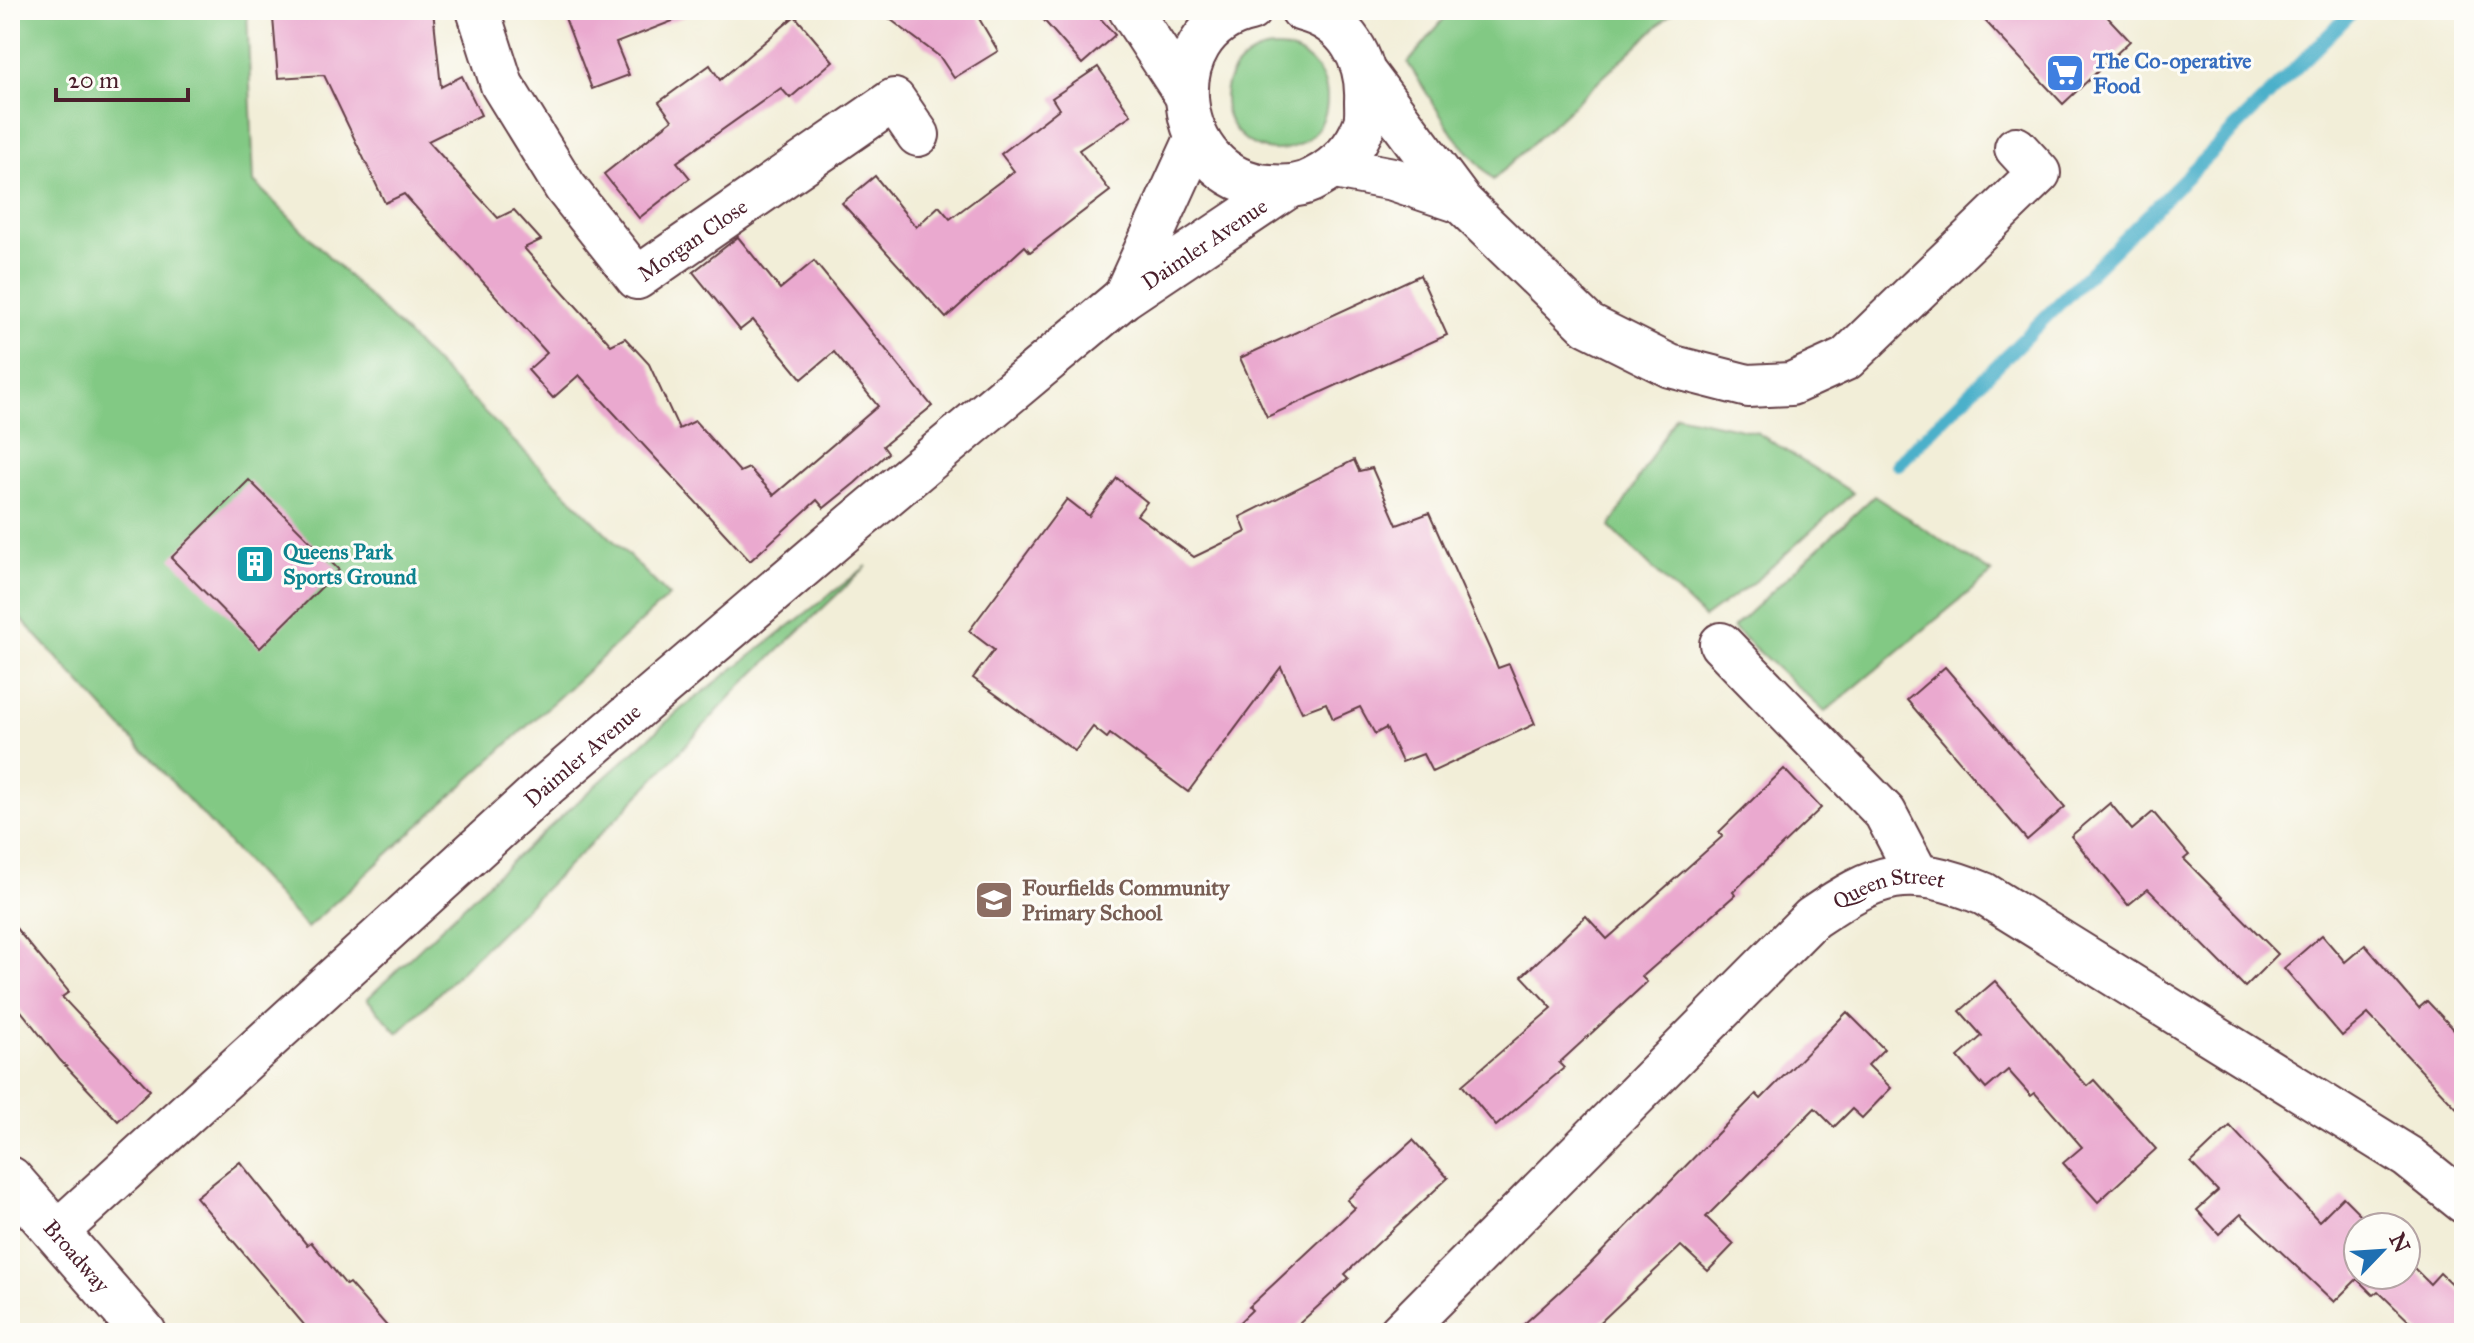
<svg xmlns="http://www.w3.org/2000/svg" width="2474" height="1343" font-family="'IM FELL Great Primer',serif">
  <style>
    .green { fill: #82c984; stroke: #667458; stroke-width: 2 }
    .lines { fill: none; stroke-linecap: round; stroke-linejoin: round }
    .stream { stroke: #4bb0ca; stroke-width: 14 }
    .building { fill: #eaa9cf }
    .minor-casing { stroke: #633e45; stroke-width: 46 }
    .secondary-casing { stroke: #633e45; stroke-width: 48 }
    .minor { stroke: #fff; stroke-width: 42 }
    .secondary { stroke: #fff; stroke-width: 44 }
    .labels { text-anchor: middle; stroke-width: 6; stroke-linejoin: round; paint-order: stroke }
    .shop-label { font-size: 22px; font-weight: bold; fill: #366cbe; stroke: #fdfcf7; text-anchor: start }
    .street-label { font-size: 22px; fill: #4a1f2b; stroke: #fdfcf7 }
    .culture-label { font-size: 22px; font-weight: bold; fill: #0d838f; stroke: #fdfcf7; text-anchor: start }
    .education-label { font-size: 22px; font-weight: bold; fill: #785e54; stroke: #fdfcf7; text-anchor: start }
  </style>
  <rect width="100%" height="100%" fill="#fdfcf7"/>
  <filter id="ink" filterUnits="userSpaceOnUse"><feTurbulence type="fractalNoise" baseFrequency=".0125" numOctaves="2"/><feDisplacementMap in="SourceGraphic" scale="16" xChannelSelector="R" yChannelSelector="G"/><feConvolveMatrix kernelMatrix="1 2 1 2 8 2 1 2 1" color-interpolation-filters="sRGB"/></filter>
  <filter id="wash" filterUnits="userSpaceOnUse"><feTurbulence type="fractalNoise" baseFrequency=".006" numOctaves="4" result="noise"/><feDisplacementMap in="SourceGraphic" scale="32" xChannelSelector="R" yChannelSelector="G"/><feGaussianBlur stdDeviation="1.8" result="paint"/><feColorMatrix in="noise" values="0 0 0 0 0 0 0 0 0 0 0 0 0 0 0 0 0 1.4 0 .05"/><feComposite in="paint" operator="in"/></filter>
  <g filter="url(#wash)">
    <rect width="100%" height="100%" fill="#f2eed8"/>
    <!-- green -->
    <g class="green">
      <polygon points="10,10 247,10 254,182 669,596 307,928 10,607"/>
      <polygon points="1451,10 1675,10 1493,180 1453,135 1408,63"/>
      <circle cx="1276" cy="99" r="51"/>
      <polygon points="1676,415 1756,432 1853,493 1759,578 1704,618 1610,527"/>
      <polygon points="1874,496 1992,573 1825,712 1733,628"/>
      <polygon points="867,566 739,688 624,811 398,1033 367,999 494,877 681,709"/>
    </g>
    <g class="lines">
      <!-- stream -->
      <polyline class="stream" points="1898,464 2354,10"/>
    </g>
    <g id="blocks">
      <!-- building -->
      <g class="building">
        <polygon points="343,10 433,10 441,87 462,76 481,115 428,141 498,218 514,210 541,240 524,248 611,345 625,338 649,364 679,429 695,421 740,472 749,468 774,495 878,406 834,352 802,379 753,320 740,330 693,272 738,237 780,289 814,261 932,406 883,446 888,453 855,483 824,508 817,500 750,561 579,375 553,398 528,370 547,353 404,194 385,203 324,75 278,78 273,18"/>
        <polygon points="562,10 693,10 693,13 616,43 629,75 592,89"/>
        <polygon points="878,10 974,10 998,51 954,78 940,57"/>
        <polygon points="1035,10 1093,10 1115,35 1082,64"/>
        <polygon points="1975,10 2101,10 2130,41 2063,104"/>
        <polygon points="795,16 833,61 790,98 781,88 677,162 690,178 639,218 604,174 672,120 659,102 710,65 720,80"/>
        <polygon points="1098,67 1131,115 1079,150 1110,191 1030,252 1025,246 946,318 842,203 875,176 916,227 939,206 950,219 1014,171 1001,154 1059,109 1052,98"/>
        <polygon points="1420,275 1447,335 1267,417 1240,358"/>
        <polygon points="1354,460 1359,471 1372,468 1397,525 1429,513 1498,668 1509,664 1535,724 1432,772 1423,754 1402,762 1386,728 1375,734 1360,707 1333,719 1326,703 1302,712 1281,667 1188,792 1110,734 1107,738 1093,727 1075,751 973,678 994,650 969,631 1067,499 1089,516 1117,478 1147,502 1137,515 1194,557 1246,532 1240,517"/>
        <polygon points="249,480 339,570 260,648 171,558"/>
        <polygon points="1945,667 2065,807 2027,840 1907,700"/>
        <polygon points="1784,769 1821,808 1733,892 1735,895 1642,977 1647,982 1559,1063 1564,1068 1496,1126 1462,1085 1552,1008 1522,976 1586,916 1607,939 1723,836 1719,832"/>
        <polygon points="2110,803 2132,830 2153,812 2189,855 2184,859 2278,954 2245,987 2148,889 2128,905 2071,836"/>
        <polygon points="10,921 69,992 62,997 150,1090 118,1121 60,1060 10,997"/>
        <polygon points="2322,935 2345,962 2365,945 2419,1008 2427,1001 2464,1040 2464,1116 2368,1014 2342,1036 2284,968"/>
        <polygon points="1995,981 2087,1086 2094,1080 2156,1149 2098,1202 2063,1163 2082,1147 2035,1093 2031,1096 2008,1070 1986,1089 1958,1057 1982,1036 1960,1011"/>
        <polygon points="1847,1012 1884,1049 1868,1065 1891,1088 1862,1118 1852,1109 1834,1127 1815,1108 1706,1217 1734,1244 1708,1271 1681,1246 1589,1333 1514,1333 1587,1267 1756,1094 1761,1099"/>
        <polygon points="2230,1126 2319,1221 2343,1197 2373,1227 2358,1227 2358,1275 2406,1275 2406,1260 2430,1284 2440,1273 2464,1296 2464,1333 2421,1333 2378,1291 2373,1295 2357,1279 2334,1302 2241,1214 2219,1234 2197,1210 2218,1191 2191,1163"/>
        <polygon points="1413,1140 1448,1178 1345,1274 1349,1278 1289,1333 1228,1333 1252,1310 1249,1307 1355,1208 1347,1200"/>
        <polygon points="240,1162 307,1245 311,1242 346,1285 349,1283 393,1333 311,1333 196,1197"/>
      </g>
    </g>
  </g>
  <g filter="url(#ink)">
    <use href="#blocks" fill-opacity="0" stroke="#633e45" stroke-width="2"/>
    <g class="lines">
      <defs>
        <g id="minor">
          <path id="s1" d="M478 10 502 85 565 187 637 278 894 100 918 135"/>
          <polyline points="1130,10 1185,94"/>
          <path d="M1250 10C1155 30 1172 180 1269 186 1286 187 1301 187 1316 178 1338 166 1355 150 1364 125 1367 118 1366 109 1366 101 1368 58 1346 21 1302 10"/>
          <polyline points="1367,76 1461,202 1588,325 1670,366 1748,386 1791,384 1846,359 2039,173 2016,148"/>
          <polyline points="1335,168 1393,179 1461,202"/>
          <polyline points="1124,297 1196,139"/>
          <polyline points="1721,644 1885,813 1917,874"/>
          <path id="s2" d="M58 1231 541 790 853 524 1123 298 1287 188"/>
          <path id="s3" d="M1400 1333 1812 918C1878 873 1907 862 1984 894L2408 1157 2464 1202"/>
        </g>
        <g id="secondary">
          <path id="s4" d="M10 1179 144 1333"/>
        </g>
      </defs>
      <!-- minor casing -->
      <use href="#minor" class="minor-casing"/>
      <!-- secondary casing -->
      <use href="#secondary" class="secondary-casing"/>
      <!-- minor -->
      <use href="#minor" class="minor"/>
      <!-- secondary -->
      <use href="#secondary" class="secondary"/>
    </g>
  </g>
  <!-- icons -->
  <defs>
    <symbol id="supermarket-square" viewBox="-11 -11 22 22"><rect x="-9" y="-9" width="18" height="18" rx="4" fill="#3f7fe0" stroke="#fdfcf7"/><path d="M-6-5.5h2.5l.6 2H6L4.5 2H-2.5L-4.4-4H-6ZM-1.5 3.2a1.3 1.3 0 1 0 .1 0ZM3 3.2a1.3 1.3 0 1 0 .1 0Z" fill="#fff"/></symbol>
    <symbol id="building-square" viewBox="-11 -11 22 22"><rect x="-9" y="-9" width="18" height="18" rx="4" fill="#0f9aa8" stroke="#fdfcf7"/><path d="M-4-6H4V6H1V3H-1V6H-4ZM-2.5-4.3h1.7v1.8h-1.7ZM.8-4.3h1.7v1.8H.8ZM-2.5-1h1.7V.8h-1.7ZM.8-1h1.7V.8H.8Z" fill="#fff"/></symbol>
    <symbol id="school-square" viewBox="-11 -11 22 22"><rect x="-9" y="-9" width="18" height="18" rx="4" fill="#8d6e63" stroke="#fdfcf7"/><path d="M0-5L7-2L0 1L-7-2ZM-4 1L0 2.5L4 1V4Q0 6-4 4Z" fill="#fff"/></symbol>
  </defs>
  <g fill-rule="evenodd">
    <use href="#supermarket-square" x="2043" y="51" width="44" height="44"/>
    <use href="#building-square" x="233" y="542" width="44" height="44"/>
    <use href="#school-square" x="972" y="878" width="44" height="44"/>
  </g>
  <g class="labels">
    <!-- shop labels -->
    <g class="shop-label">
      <text x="2093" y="68">The Co-operative<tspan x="2093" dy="25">Food</tspan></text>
    </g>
    <!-- street labels -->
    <g class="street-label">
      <text dy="8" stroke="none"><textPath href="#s1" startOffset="382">Morgan Close</textPath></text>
      <text dy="8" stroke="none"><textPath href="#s2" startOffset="1514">Daimler Avenue</textPath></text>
      <text dy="8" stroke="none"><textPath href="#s2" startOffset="708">Daimler Avenue</textPath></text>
      <text dy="8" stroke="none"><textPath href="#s3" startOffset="670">Queen Street</textPath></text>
      <text dy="8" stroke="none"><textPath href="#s4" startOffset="102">Broadway</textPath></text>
    </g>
    <!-- culture labels -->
    <g class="culture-label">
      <text x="283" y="559">Queens Park<tspan x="283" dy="25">Sports Ground</tspan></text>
    </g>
    <!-- education labels -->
    <g class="education-label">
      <text x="1022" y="895">Fourfields Community<tspan x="1022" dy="25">Primary School</tspan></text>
    </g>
  </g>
  <!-- margin -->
  <rect width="2474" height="1343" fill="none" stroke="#fdfcf7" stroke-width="40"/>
  <!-- north arrow -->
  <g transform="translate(2382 1251) rotate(65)"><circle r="38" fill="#fdfcf7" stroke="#b5a4a5" stroke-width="2"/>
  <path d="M0-6L14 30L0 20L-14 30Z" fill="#1f6fb2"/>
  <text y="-12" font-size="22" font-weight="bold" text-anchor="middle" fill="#4a1f2b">N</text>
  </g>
  <!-- scale -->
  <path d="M56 88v12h132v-12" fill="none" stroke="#4a1f2b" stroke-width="4"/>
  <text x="68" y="88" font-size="24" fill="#4a1f2b" stroke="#fdfcf7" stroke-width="6" paint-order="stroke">20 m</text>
</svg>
